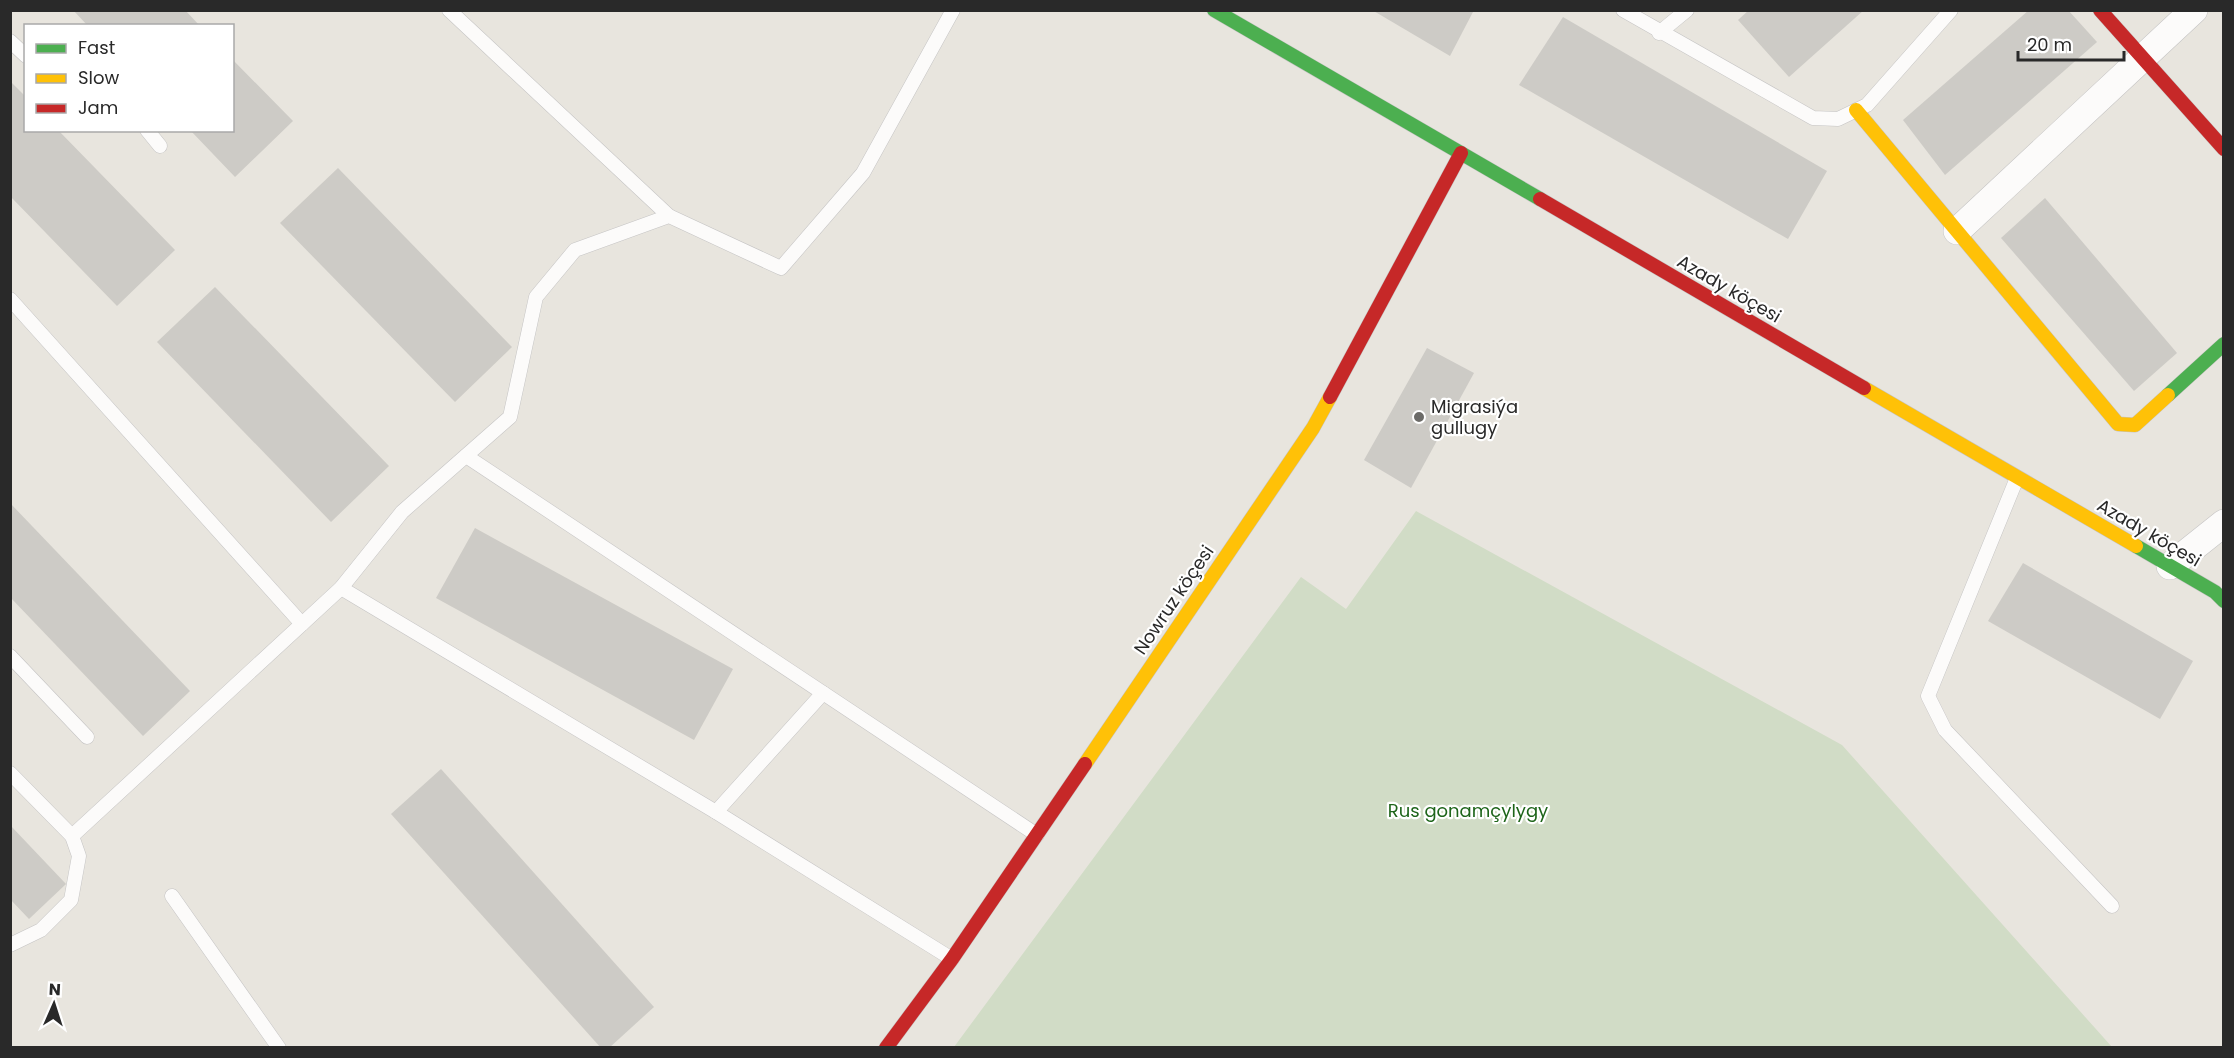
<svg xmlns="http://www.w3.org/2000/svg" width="2234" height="1058" font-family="Poppins,sans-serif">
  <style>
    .cemetery { fill: #d1dcc6 }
    .building { fill: #cdcbc6 }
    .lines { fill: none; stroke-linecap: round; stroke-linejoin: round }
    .lane-casing { stroke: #c5c4c4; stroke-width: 15 }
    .street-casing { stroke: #c5c4c4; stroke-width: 28 }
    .fast-casing { stroke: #c5c4c4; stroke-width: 15 }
    .slow-casing { stroke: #c5c4c4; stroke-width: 15 }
    .jam-casing { stroke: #c5c4c4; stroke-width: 15 }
    .lane { stroke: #fcfbfa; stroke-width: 14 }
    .street { stroke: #fcfbfa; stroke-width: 27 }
    .fast { stroke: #4caf50; stroke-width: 14 }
    .slow { stroke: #ffc107; stroke-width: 14 }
    .jam { stroke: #c62828; stroke-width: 14 }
    .poi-dot { fill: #6c6b68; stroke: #fff; stroke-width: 2 }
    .labels { text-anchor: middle; stroke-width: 4.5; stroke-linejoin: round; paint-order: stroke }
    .street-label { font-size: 18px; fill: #292929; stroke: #fff }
    .poi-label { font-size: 18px; fill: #292929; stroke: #fff; text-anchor: start }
    .park-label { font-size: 18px; fill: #1e651a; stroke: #fff }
  </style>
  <rect width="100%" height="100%" fill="#e8e5de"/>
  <!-- cemetery -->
  <polygon class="cemetery" points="1416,511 1842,745 2112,1047 954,1047 1301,577 1346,609"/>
  <!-- building -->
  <g class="building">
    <polygon points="73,10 185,10 200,26 88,26"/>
    <polygon points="1372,10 1474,10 1450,56"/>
    <polygon points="1749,10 1864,10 1789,77 1738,20"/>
    <polygon points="2029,10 2068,10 2097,42 1945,175 1903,120"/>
    <polygon points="1563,17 1827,171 1788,239 1519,85"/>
    <polygon points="232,59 293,121 235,177 190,130 232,130"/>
    <polygon points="10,81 26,97 26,130 58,130 175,250 117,306 10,196"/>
    <polygon points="338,168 512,347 455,402 280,223"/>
    <polygon points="2045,198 2177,353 2134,391 2001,238"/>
    <polygon points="215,287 389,466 331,522 157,342"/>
    <polygon points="1427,348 1474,373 1411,488 1364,460"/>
    <polygon points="10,503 190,691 143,736 10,597"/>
    <polygon points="475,528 733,669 694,740 436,598"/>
    <polygon points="2023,563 2193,661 2160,719 1988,621"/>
    <polygon points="441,769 654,1007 609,1048 601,1048 391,814"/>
    <polygon points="10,825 66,884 29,919 10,899"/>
  </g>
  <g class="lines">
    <defs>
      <g id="lane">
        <polyline points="449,10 669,216"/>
        <polyline points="1623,10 1813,118 1838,119 1867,105 1951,10"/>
        <polyline points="1659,33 1687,10"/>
        <polyline points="10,41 26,56"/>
        <polyline points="147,130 160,146"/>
        <polyline points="10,299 302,624"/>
        <polyline points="466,456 1037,835"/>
        <polyline points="2017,478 1928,696 1945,730 2112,906"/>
        <polyline points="341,588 716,812 952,959"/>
        <polyline points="10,656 87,737"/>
        <polyline points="10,773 72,836 79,856 71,900 41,930 10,945"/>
        <polyline points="716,812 823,693"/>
        <polyline points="72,836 341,588 402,512 510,417 536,297 575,250 669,216 781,268 863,173 953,10"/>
        <polyline points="172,896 279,1048"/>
      </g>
      <g id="street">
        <polyline points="1957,231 2194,10"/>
        <polyline points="2170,566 2224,523"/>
      </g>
      <g id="fast">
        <polyline points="1214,10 1540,199"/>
        <polyline points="2168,395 2224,344"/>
        <polyline points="2136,546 2215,592 2224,601"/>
      </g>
      <g id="slow">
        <polyline points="1856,110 2118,424 2135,425 2168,395"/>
        <polyline points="1864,388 2136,546"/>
        <polyline points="1085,764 1313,428 1330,397"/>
      </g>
      <g id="jam">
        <polyline points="2100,10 2224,149"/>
        <polyline points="1540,199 1864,388"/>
        <polyline points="1330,397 1461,153"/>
        <polyline points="886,1048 952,959 1085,764"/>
      </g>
    </defs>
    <!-- lane casing -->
    <use href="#lane" class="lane-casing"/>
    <!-- street casing -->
    <use href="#street" class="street-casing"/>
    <!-- fast casing -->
    <use href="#fast" class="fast-casing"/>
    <!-- slow casing -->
    <use href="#slow" class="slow-casing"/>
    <!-- jam casing -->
    <use href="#jam" class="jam-casing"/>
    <!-- lane -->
    <use href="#lane" class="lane"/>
    <!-- street -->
    <use href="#street" class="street"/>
    <!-- fast -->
    <use href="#fast" class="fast"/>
    <!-- slow -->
    <use href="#slow" class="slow"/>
    <!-- jam -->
    <use href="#jam" class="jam"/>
  </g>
  <!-- markers -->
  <circle class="poi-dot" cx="1419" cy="417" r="6"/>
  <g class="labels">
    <!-- street labels -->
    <g class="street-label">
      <text transform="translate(1729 289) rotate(30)" y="6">Azady köçesi</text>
      <text transform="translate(2149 533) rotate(30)" y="6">Azady köçesi</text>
      <text transform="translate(1174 600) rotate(-56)" y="6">Nowruz köçesi</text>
    </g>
    <!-- poi labels -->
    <g class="poi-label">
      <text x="1431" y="413">Migrasiýa<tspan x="1431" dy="21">gullugy</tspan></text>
    </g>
    <!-- park labels -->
    <g class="park-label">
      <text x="1468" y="817">Rus gonamçylygy</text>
    </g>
  </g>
  <!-- border -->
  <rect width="2234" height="1058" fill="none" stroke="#292929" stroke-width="24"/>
  <!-- legend -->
  <rect x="24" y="24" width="210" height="108" fill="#ffffff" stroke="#a9a9a9" stroke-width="1.5"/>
  <rect x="36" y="44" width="30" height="9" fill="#4caf50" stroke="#a9a9a9" stroke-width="1.5"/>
  <text x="78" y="54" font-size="18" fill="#292929">Fast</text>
  <rect x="36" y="74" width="30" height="9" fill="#ffc107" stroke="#a9a9a9" stroke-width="1.5"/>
  <text x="78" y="84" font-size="18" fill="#292929">Slow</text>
  <rect x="36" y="104" width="30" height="9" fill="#c62828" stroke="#a9a9a9" stroke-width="1.5"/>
  <text x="78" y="114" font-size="18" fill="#292929">Jam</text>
  <!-- north arrow -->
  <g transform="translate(54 1004) rotate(3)" stroke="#ffffff" stroke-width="4.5" paint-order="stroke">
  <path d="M0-4.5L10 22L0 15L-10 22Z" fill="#292929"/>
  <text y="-9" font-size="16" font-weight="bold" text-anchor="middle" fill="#292929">N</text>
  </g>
  <!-- scale -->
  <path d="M2018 51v9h106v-9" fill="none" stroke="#292929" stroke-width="3"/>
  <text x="2027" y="51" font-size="18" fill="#292929" stroke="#ffffff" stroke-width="4.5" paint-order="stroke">20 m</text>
</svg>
